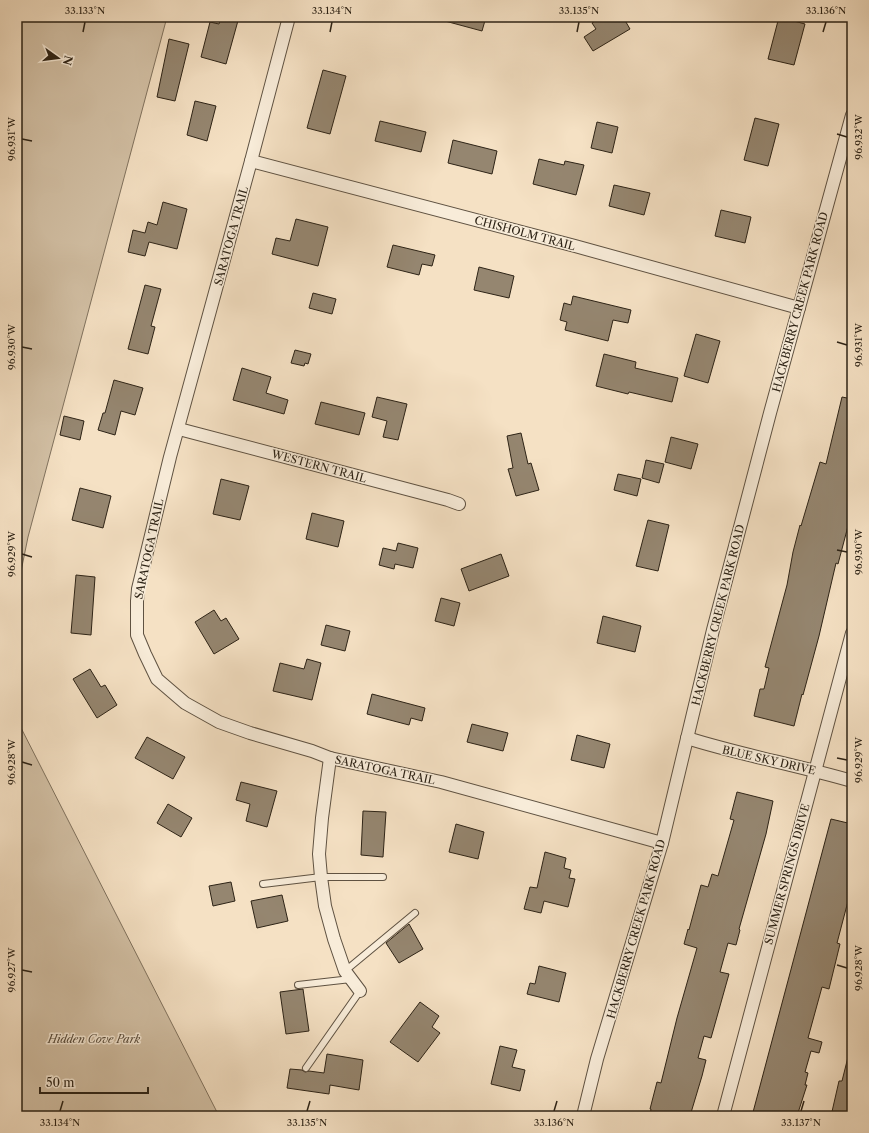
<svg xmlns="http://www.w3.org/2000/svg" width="869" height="1133" font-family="'Libre Caslon Text',serif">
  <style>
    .green { fill: #d3c1a6; stroke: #80725e }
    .building { fill: #958670; stroke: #2d2316 }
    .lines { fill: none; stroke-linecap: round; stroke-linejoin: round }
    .service-casing { stroke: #5f5242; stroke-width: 8 }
    .minor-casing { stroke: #5f5242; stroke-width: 14 }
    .service { stroke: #f8ecd9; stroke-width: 6 }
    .minor { stroke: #f8ecd9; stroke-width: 12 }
    .ticks { fill: none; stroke: #2d2316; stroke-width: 1.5 }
    .labels { text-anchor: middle; stroke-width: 3; stroke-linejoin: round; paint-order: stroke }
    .street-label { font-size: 11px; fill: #2d2316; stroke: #f8ecd9 }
    .park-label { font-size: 11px; font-style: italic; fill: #564a3a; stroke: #f8ecd9 }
    .neatline { fill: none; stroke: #2d2316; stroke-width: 1.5 }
    .ticks-label { font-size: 10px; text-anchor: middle; fill: #2d2316 }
  </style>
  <rect width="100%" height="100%" fill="#f5e1c4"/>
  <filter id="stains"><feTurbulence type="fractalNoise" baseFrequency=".005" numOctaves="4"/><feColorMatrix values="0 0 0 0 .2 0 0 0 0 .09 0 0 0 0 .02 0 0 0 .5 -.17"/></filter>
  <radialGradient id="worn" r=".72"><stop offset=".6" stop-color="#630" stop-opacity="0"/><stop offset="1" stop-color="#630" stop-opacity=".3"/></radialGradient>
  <!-- green -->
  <g class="green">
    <polygon points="17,17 167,17 28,537 17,591"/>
    <polygon points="17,720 219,1116 17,1116"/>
  </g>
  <!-- building -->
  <g class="building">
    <polygon points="221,17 239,17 226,64 201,57 210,22 219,24"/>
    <polygon points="446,17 486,17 482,31 445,21"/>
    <polygon points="601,17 623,17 630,29 593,51 584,37 596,29 592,23"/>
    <polygon points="779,17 805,24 794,65 768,59"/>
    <polygon points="169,39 189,44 175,101 157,97"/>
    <polygon points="323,70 346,76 330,134 307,128"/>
    <polygon points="195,101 216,106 207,141 187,135"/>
    <polygon points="755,118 779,124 768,166 744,160"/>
    <polygon points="380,121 426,132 421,152 375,141"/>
    <polygon points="597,122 618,127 612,153 591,148"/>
    <polygon points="453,140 497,151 492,174 448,163"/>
    <polygon points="539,159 564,165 565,161 584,165 576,195 533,184"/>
    <polygon points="614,185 650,193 644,215 609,206"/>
    <polygon points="163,202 187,209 177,249 149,242 145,256 128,252 133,230 145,233 148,222 157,225"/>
    <polygon points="721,210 751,217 745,243 715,236"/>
    <polygon points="296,219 328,227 318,266 272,254 276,238 290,241"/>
    <polygon points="393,245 435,255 432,266 422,264 419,275 387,267"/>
    <polygon points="479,267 514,276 509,298 474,290"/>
    <polygon points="145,285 161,289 151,326 155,327 148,354 128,349"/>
    <polygon points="313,293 336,299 332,314 309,308"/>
    <polygon points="573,296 631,310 628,323 613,320 608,341 565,330 567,322 560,320 564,303 571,305"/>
    <polygon points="696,334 720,341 708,383 684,376"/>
    <polygon points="295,350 311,354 308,364 305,363 304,366 291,363"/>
    <polygon points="604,354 636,362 635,368 678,378 672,402 629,392 628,394 596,386"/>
    <polygon points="242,368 271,377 266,393 288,400 284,414 233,400"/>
    <polygon points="114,380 143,388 135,415 121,411 115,435 98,430 103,413 105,413"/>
    <polygon points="377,397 407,404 398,440 383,437 387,421 372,417"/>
    <polygon points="842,397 852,399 852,511 838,564 836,563 819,636 803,695 802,694 794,726 754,716 760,689 764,689 769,668 765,667 787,585 793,552 800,525 801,526 820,462 826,464"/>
    <polygon points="321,402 365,413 359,435 315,424"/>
    <polygon points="64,416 84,421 80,440 60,435"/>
    <polygon points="521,433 528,464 531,463 539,490 516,496 508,469 513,468 507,436"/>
    <polygon points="671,437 698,444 691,469 665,462"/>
    <polygon points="646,460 664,464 659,483 642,478"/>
    <polygon points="618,474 641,479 637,496 614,490"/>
    <polygon points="221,479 249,486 240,520 213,514"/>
    <polygon points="80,488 111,496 103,528 72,520"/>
    <polygon points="312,513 344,521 338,547 306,539"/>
    <polygon points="648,520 669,525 658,571 636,566"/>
    <polygon points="398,543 418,548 413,568 395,564 394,569 379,565 383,548 396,551"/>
    <polygon points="501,554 509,576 469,591 461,569"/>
    <polygon points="76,575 95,577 91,635 71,633"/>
    <polygon points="441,598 460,603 454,626 435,621"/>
    <polygon points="214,610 221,621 226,618 239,639 214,654 195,622"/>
    <polygon points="603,616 641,626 635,652 597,643"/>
    <polygon points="326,625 350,631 345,651 321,645"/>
    <polygon points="307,659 321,663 312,700 273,691 280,663 304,669"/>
    <polygon points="90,669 101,687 105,685 117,705 97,718 73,679"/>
    <polygon points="372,694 425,708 422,721 411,718 409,725 367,714"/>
    <polygon points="472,724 508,733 503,751 467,742"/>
    <polygon points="577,735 610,744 604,768 571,760"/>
    <polygon points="147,737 185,757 173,779 135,758"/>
    <polygon points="241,782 277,791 267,827 246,821 250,804 236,800"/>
    <polygon points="737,792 773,801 766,834 739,929 740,930 736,945 728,943 720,972 729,974 711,1038 704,1036 698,1058 706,1060 702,1076 690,1116 650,1116 651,1109 650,1109 657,1082 661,1083 677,1018 697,948 684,944 688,929 689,930 701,885 708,887 712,874 718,876 734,820 730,819"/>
    <polygon points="168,804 192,818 181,837 157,823"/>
    <polygon points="363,811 386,812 383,857 361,855"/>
    <polygon points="831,819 852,824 852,886 837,943 840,944 829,989 822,987 808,1038 822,1042 819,1053 811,1051 805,1072 808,1073 805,1085 807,1085 797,1116 752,1116"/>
    <polygon points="456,824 484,832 478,859 449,852"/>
    <polygon points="545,852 566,858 564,868 571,870 569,878 575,879 568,907 544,901 541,913 524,909 530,887 537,888"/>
    <polygon points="231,882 235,901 213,906 209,886"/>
    <polygon points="282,895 288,921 257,928 251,901"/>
    <polygon points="409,924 423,949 399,963 386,943"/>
    <polygon points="539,966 566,973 559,1002 527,994 530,983 535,984"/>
    <polygon points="303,989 309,1031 286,1034 280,992"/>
    <polygon points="420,1002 439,1016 432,1027 440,1033 418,1062 390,1042"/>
    <polygon points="500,1046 517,1050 512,1067 525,1070 520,1091 491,1084"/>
    <polygon points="327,1054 363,1060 359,1090 330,1085 329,1094 287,1088 290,1069 302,1070 305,1072 309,1071 324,1073"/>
    <polygon points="848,1057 852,1057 852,1116 831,1116 839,1081 842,1081"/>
  </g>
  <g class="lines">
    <defs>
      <g id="service">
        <polyline points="263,884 321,877 383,877"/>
        <polyline points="345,971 415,913"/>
        <polyline points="298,985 351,979"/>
        <polyline points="306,1068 360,991"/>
      </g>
      <g id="minor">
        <polyline points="289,17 251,161 170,457 138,589 137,601 137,635 145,654 157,679 185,703 219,722 250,733 312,751 330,758 441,782 662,843"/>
        <polyline points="251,161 575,246 799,308"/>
        <polyline points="179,429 448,500 459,504"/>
        <path d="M687 738C741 755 797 765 852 781"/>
        <polyline points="330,758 322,818 319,854 321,877 325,906 334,939 345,971 360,991"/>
        <polyline points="583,1116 597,1059 662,843 713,630 770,413 852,115"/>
        <polyline points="723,1116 852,633"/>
      </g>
    </defs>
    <!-- service casing -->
    <use href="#service" class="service-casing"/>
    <!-- minor casing -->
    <use href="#minor" class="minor-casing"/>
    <!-- service -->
    <use href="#service" class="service"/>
    <!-- minor -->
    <use href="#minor" class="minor"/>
  </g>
  <!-- ticks -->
  <path class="ticks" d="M83 32 85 22M330 32 332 22M577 32 579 22M823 32 826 22M837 134 847 137M22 139 32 141M837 342 847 345M22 347 32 349M837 550 847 552M22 554 32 557M837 758 847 760M22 762 32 765M837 965 847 968M22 970 32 972M60 1111 63 1101M307 1111 310 1101M554 1111 557 1101M801 1111 804 1101"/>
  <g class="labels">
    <!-- street labels -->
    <g class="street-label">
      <text transform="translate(525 233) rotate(15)" y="4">CHISHOLM TRAIL</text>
      <text transform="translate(231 236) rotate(-75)" y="4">SARATOGA TRAIL</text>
      <text transform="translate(800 302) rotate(-75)" y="4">HACKBERRY CREEK PARK ROAD</text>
      <text transform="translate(319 466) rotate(15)" y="4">WESTERN TRAIL</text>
      <text transform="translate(149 549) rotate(-78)" y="4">SARATOGA TRAIL</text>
      <text transform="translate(718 615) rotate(-76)" y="4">HACKBERRY CREEK PARK ROAD</text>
      <text transform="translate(769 760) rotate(13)" y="4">BLUE SKY DRIVE</text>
      <text transform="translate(385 770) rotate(12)" y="4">SARATOGA TRAIL</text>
      <text transform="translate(787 874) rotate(-75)" y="4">SUMMER SPRINGS DRIVE</text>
      <text transform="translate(636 929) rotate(-74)" y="4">HACKBERRY CREEK PARK ROAD</text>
    </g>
    <!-- park labels -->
    <g class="park-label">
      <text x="94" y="1043">Hidden Cove Park</text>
    </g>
  </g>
  <!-- margin -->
  <rect width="869" height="1133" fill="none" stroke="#f5e1c4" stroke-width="44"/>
  <!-- north arrow -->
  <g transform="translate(58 58) rotate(104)" stroke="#f8ecd9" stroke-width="3" paint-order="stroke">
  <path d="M0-3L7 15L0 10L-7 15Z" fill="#2d2316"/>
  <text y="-6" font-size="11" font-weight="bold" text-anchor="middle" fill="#2d2316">N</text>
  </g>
  <!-- scale -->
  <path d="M40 1087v6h108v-6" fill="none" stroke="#2d2316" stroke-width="2"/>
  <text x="46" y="1087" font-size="12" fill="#2d2316" stroke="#f8ecd9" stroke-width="3" paint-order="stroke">50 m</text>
  <rect x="22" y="22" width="825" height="1089" class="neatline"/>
  <g class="ticks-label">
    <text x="85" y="14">33.133°N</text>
    <text x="332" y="14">33.134°N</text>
    <text x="579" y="14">33.135°N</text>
    <text x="826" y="14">33.136°N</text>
    <text transform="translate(858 137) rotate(-90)" y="4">96.932°W</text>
    <text transform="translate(11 139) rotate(-90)" y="4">96.931°W</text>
    <text transform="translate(858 345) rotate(-90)" y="4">96.931°W</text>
    <text transform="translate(11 347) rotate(-90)" y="4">96.930°W</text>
    <text transform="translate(858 552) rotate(-90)" y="4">96.930°W</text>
    <text transform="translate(11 554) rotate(-90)" y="4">96.929°W</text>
    <text transform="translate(858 760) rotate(-90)" y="4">96.929°W</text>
    <text transform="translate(11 762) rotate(-90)" y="4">96.928°W</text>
    <text transform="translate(858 968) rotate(-90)" y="4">96.928°W</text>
    <text transform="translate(11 970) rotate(-90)" y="4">96.927°W</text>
    <text x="60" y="1126">33.134°N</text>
    <text x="307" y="1126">33.135°N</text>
    <text x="554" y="1126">33.136°N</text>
    <text x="801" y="1126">33.137°N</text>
  </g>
  <rect width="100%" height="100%" filter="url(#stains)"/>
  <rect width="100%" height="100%" fill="url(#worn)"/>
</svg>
